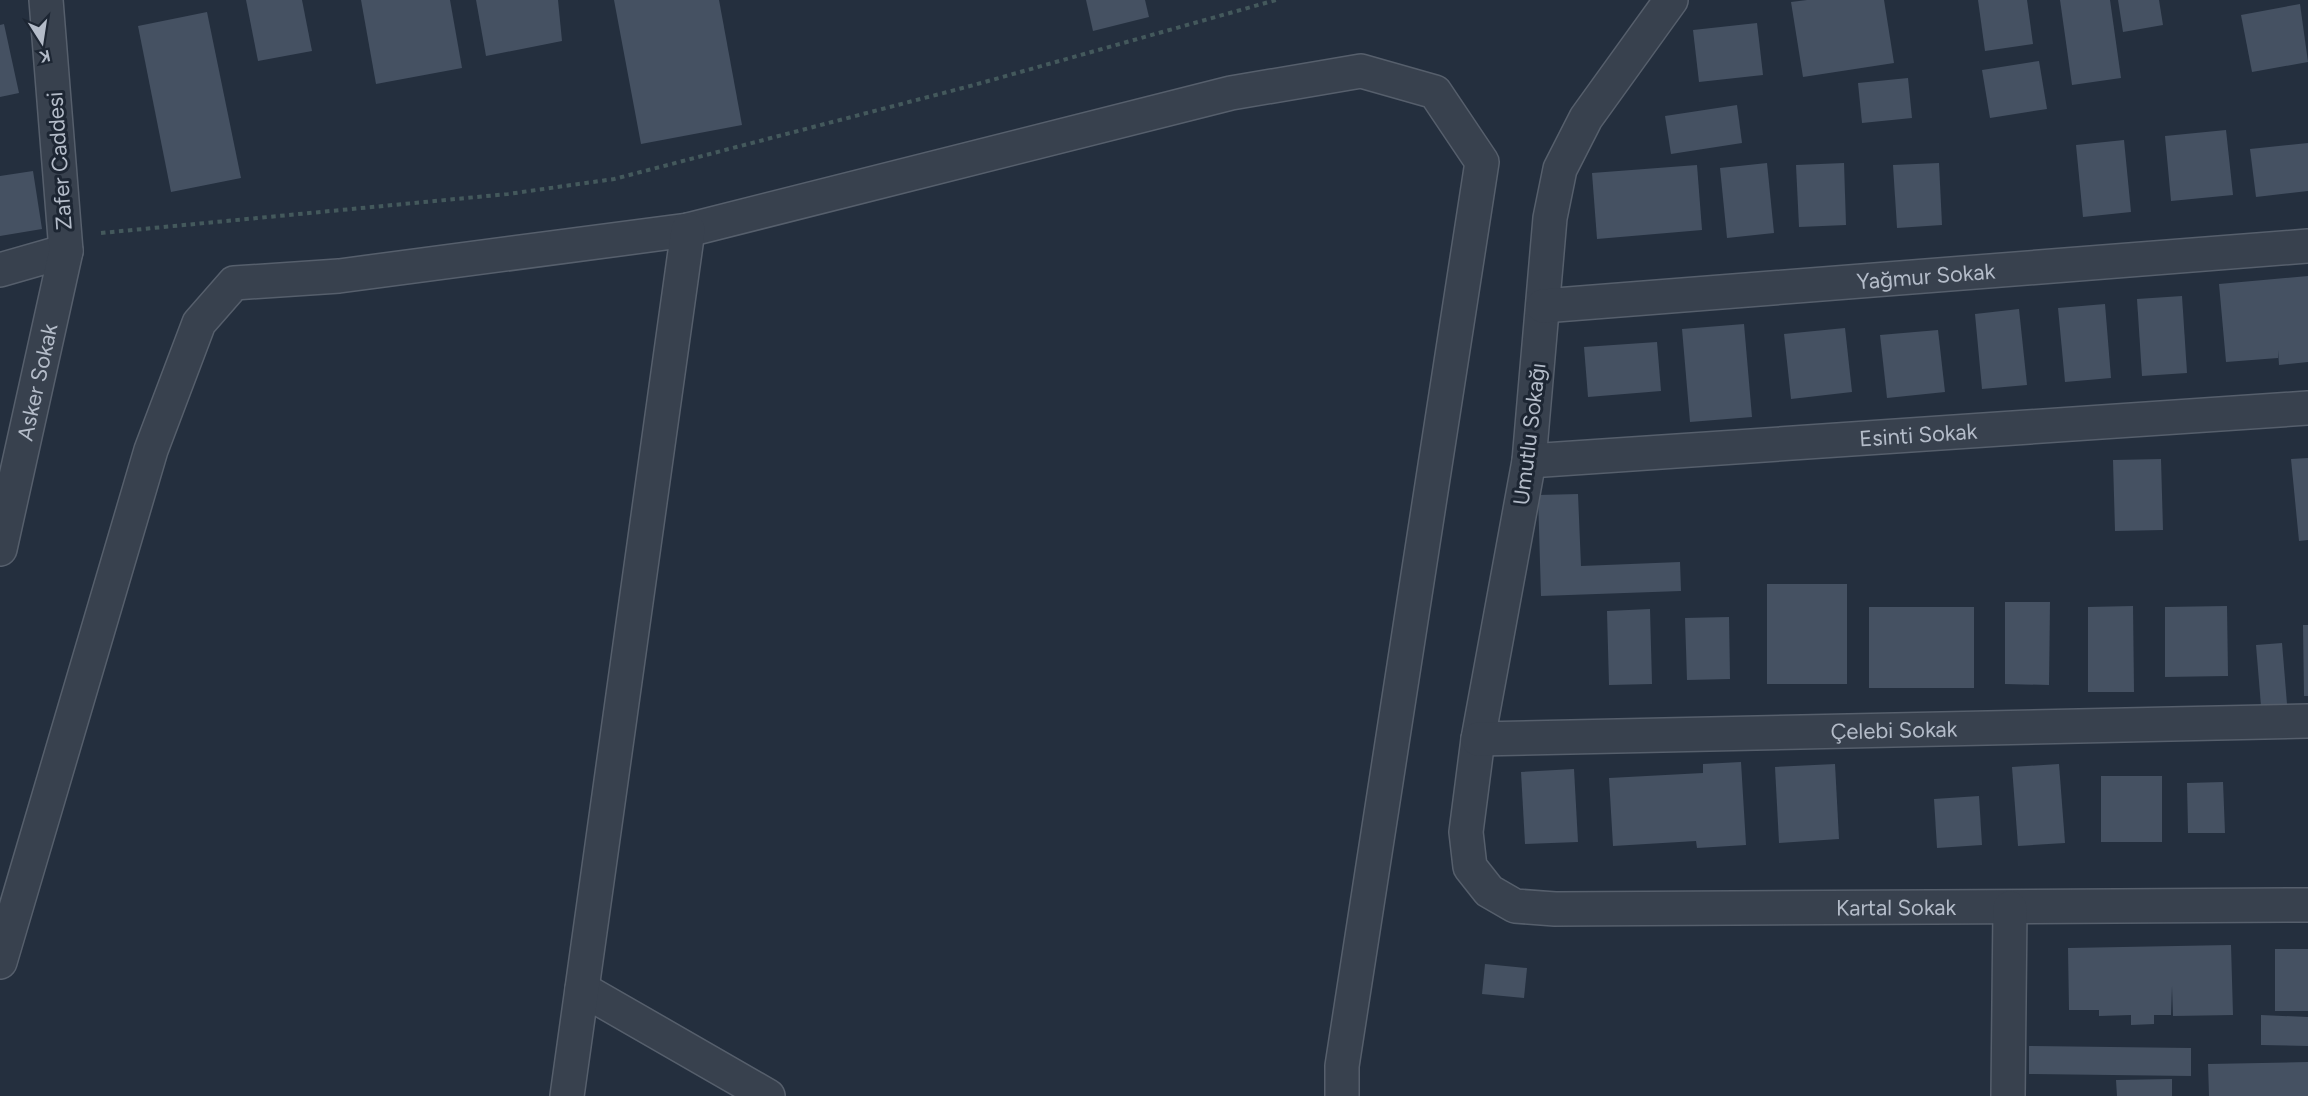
<svg xmlns="http://www.w3.org/2000/svg" width="2308" height="1096" font-family="Figtree,sans-serif">
  <style>
    .building { fill: #455162 }
    .lines { fill: none; stroke-linecap: round; stroke-linejoin: round }
    .minor-casing { stroke: #565f6c; stroke-width: 36 }
    .path { stroke: #44595c; stroke-width: 4; stroke-dasharray: 4.5 4.5; stroke-linecap: butt }
    .minor { stroke: #38414e; stroke-width: 33 }
    .labels { text-anchor: middle; stroke-width: 6; stroke-linejoin: round; paint-order: stroke }
    .street-label { font-size: 22px; fill: #b4bcc9; stroke: #1d2633 }
  </style>
  <rect width="100%" height="100%" fill="#242f3e"/>
  <!-- building -->
  <g class="building">
    <polygon points="246,0 302,0 312,51 258,61"/>
    <polygon points="361,0 450,0 462,68 376,84"/>
    <polygon points="476,0 558,0 562,41 486,56"/>
    <polygon points="614,0 719,0 742,125 641,144"/>
    <polygon points="1086,0 1145,0 1149,17 1093,31"/>
    <polygon points="1807,0 1884,0 1894,63 1803,77 1791,2"/>
    <polygon points="1978,0 2027,0 2033,44 1985,51"/>
    <polygon points="2060,0 2110,0 2121,78 2072,85"/>
    <polygon points="2118,0 2159,0 2163,25 2123,32"/>
    <polygon points="2300,4 2308,62 2252,72 2241,15"/>
    <polygon points="207,12 241,178 171,192 138,26"/>
    <polygon points="1757,23 1763,75 1699,82 1693,30"/>
    <polygon points="4,24 19,93 0,97 0,25"/>
    <polygon points="2039,61 2047,109 1990,118 1982,70"/>
    <polygon points="1908,78 1912,118 1862,123 1858,83"/>
    <polygon points="1737,105 1742,143 1671,154 1665,116"/>
    <polygon points="2226,130 2233,195 2171,201 2165,136"/>
    <polygon points="2124,140 2131,212 2083,217 2076,145"/>
    <polygon points="2308,143 2308,191 2256,197 2250,149"/>
    <polygon points="1767,163 1774,233 1727,238 1720,168"/>
    <polygon points="1844,163 1846,225 1799,227 1796,165"/>
    <polygon points="1939,163 1942,225 1897,228 1893,165"/>
    <polygon points="1697,165 1702,230 1597,239 1592,173"/>
    <polygon points="33,171 42,229 0,236 0,176"/>
    <polygon points="2308,276 2308,362 2279,365 2278,350 2278,358 2226,362 2219,284"/>
    <polygon points="2182,296 2187,373 2142,376 2137,299"/>
    <polygon points="2105,304 2111,378 2065,382 2058,308"/>
    <polygon points="2019,309 2027,385 1982,389 1975,314"/>
    <polygon points="1744,324 1752,417 1690,422 1682,329"/>
    <polygon points="1845,328 1852,392 1791,399 1784,334"/>
    <polygon points="1938,330 1945,392 1887,398 1880,335"/>
    <polygon points="1657,342 1661,391 1588,397 1584,347"/>
    <polygon points="2308,458 2308,540 2299,541 2291,459"/>
    <polygon points="2161,459 2163,530 2115,531 2113,460"/>
    <polygon points="1578,494 1581,566 1680,562 1681,591 1541,596 1538,495"/>
    <rect x="1767" y="584" width="80" height="100"/>
    <polygon points="2005,602 2050,602 2049,685 2005,684"/>
    <polygon points="2133,606 2134,692 2088,692 2088,607"/>
    <polygon points="2227,606 2228,676 2165,677 2165,607"/>
    <rect x="1869" y="607" width="105" height="81"/>
    <polygon points="1650,609 1652,684 1609,685 1607,611"/>
    <polygon points="1729,617 1730,679 1687,680 1685,618"/>
    <polygon points="2303,625 2308,625 2308,696 2304,696"/>
    <polygon points="2282,643 2287,704 2261,706 2256,645"/>
    <polygon points="1741,762 1746,845 1697,848 1696,841 1613,846 1609,778 1703,773 1703,764"/>
    <polygon points="1835,764 1839,839 1779,843 1775,767"/>
    <polygon points="2059,764 2065,843 2018,846 2012,767"/>
    <polygon points="1574,769 1578,842 1525,844 1521,772"/>
    <rect x="2101" y="776" width="61" height="66"/>
    <polygon points="2223,782 2225,833 2188,833 2187,783"/>
    <polygon points="1979,796 1982,845 1937,848 1934,799"/>
    <polygon points="2231,945 2233,1015 2173,1016 2172,986 2171,1015 2154,1015 2154,1024 2131,1025 2131,1015 2099,1016 2099,1010 2069,1010 2068,948"/>
    <rect x="2275" y="949" width="33" height="62"/>
    <polygon points="1485,964 1527,968 1524,998 1482,994"/>
    <polygon points="2261,1015 2308,1017 2308,1046 2261,1045"/>
    <polygon points="2029,1046 2191,1048 2191,1076 2029,1074"/>
    <polygon points="2308,1062 2308,1096 2209,1096 2208,1064"/>
    <polygon points="2172,1079 2172,1096 2117,1096 2116,1080"/>
  </g>
  <g class="lines">
    <defs>
      <g id="minor">
        <path id="s1" d="M1671 0 1586 118 1560 169 1550 218 1529 461 1478 739 1466 832 1470 867 1489 891 1515 906 1555 909 2308 905"/>
        <polyline points="0,270 66,251"/>
        <path id="s2" d="M1543 306 2308 246"/>
        <path id="s3" d="M1529 461 2308 408"/>
        <path id="s4" d="M0 549 66 251 46 0"/>
        <path id="s5" d="M1478 739 2308 721"/>
        <polyline points="0,962 151,450 199,323 234,283 339,276 688,230 1231,93 1361,71 1435,92 1482,162 1342,1066 1342,1096"/>
        <polyline points="582,989 768,1096"/>
        <polyline points="567,1096 688,230"/>
        <polyline points="2008,1096 2010,908"/>
      </g>
    </defs>
    <!-- minor casing -->
    <use href="#minor" class="minor-casing"/>
    <!-- path -->
    <polyline class="path" points="101,233 508,194 614,179 974,85 1276,0"/>
    <!-- minor -->
    <use href="#minor" class="minor"/>
  </g>
  <g class="labels">
    <!-- street labels -->
    <g class="street-label">
      <text transform="translate(59 161) rotate(-94)" y="8">Zafer Caddesi</text>
      <text dy="8" stroke="none"><textPath href="#s2" startOffset="384">Yağmur Sokak</textPath></text>
      <text dy="8" stroke="none"><textPath href="#s4" startOffset="171">Asker Sokak</textPath></text>
      <text transform="translate(1529 434) rotate(-83)" y="8">Umutlu Sokağı</text>
      <text dy="8" stroke="none"><textPath href="#s3" startOffset="390">Esinti Sokak</textPath></text>
      <text dy="8" stroke="none"><textPath href="#s5" startOffset="416">Çelebi Sokak</textPath></text>
      <text dy="8" stroke="none"><textPath href="#s1" startOffset="1350">Kartal Sokak</textPath></text>
    </g>
  </g>
  <!-- north arrow -->
  <g transform="translate(42 42) rotate(168)" stroke="#1d2633" stroke-width="4.5" paint-order="stroke">
  <path d="M0-4.5L10 22L0 15L-10 22Z" fill="#b4bcc9"/>
  <text y="-9" font-size="16" font-weight="bold" text-anchor="middle" fill="#b4bcc9">K</text>
  </g>
</svg>
